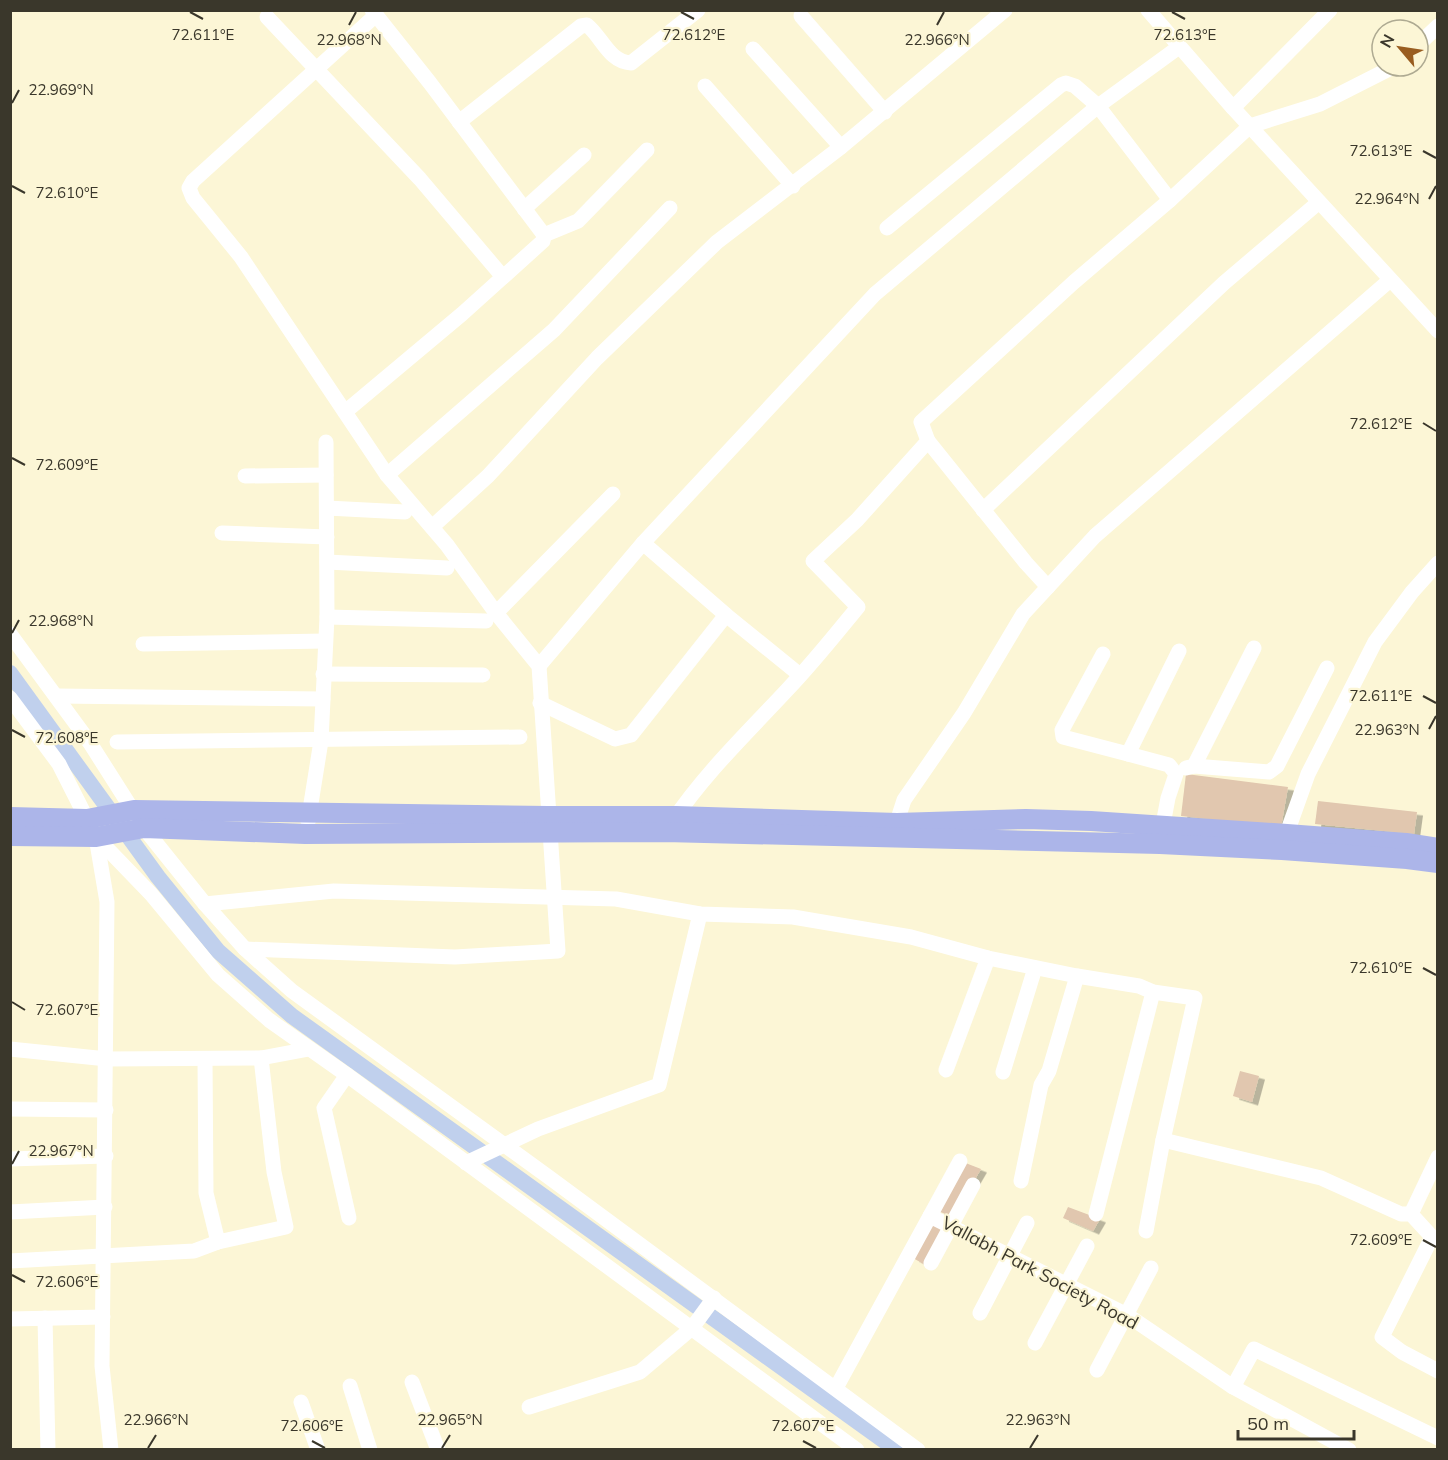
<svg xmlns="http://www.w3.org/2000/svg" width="1448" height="1460" font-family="Mulish,sans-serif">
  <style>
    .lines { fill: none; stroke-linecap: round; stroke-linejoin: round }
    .canal { stroke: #c0d0ed; stroke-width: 16 }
    .building { fill: #e1c7af; filter: url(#shadow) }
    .minor { stroke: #fff; stroke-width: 15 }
    .major { stroke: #acb5e9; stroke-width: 20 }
    .ticks { fill: none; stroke: #3a372b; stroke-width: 2 }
    .labels { text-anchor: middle; stroke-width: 4.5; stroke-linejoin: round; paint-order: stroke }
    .street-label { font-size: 18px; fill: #3a372b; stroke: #fcf6d6 }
    .ticks-label { font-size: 15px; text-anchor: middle; fill: #3a372b; stroke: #fcf6d6; stroke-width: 4.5; stroke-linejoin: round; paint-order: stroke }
  </style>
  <defs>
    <filter id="shadow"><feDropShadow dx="6" dy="3.5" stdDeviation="0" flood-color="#0004"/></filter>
  </defs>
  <rect width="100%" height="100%" fill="#fcf6d6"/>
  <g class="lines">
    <!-- canal -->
    <polyline class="canal" points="10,673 158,877 218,951 292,1016 897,1450"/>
  </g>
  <!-- building -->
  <g class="building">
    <polygon points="1186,774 1288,787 1281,827 1181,816"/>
    <polygon points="1318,801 1417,812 1414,834 1315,824"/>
    <polygon points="1240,1071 1259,1076 1252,1102 1233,1096"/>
    <polygon points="963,1162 981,1169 953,1217 938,1211"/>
    <polygon points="1068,1207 1100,1219 1093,1231 1063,1218"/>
    <polygon points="932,1223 946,1230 927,1266 913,1258"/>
  </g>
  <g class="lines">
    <!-- minor -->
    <g class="minor">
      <polyline points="1148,10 1233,108 1438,331"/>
      <polyline points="801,16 885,112"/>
      <polyline points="267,17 420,179 503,277"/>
      <polyline points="1418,45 1438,26"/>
      <polyline points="753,49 841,147"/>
      <polyline points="705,86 793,186"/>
      <polyline points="1233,108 1330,10"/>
      <path d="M459 122 581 26 587 25C602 37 609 62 631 63L698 10"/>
      <polyline points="524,209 584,155"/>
      <polyline points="887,228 1061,85 1066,83 1075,86 1098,106 1170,200"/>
      <polyline points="544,235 578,221 647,150"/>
      <polyline points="345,412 462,314 543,241 544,235 430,83 372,10"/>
      <polyline points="928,441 1026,563 1048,587"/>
      <polyline points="387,475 554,330 670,208"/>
      <polyline points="245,476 326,475"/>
      <polyline points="327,508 405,512"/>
      <polyline points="983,510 1224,283 1319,202"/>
      <polyline points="432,527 488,476 597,358 717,242 841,147 1005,10"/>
      <polyline points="222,533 327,537"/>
      <polyline points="643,543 726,615 800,675"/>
      <polyline points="327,562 447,568"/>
      <polyline points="496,613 613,494"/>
      <polyline points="327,617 486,621"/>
      <polyline points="10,634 90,743 144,828 205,904 245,949 292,991 550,1178 918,1450"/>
      <polyline points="143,644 325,641"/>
      <polyline points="1103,654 1062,730 1063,737 1128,754"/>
      <polyline points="539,666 643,543 875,294 1098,106 1179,47"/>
      <polyline points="323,674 483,675"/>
      <polyline points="56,696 323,699"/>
      <polyline points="10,698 59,764 96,837 151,894 218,975 269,1020 347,1075 857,1450"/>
      <polyline points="540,703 615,739 631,735 726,615"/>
      <polyline points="117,742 520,737"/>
      <polyline points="1194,766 1269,772 1277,766 1327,668"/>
      <polyline points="1186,768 1194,766 1254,648"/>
      <polyline points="308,822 321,741 327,617 326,442"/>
      <path d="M672 822C705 773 747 733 787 690 812 664 835 635 858 607L813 561 857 520 928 441 921 422 1074 282 1170 200 1250 126 1320 104 1395 66"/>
      <polyline points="894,831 904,800 964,713 1023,614 1095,536 1390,280"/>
      <polyline points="1161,835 1168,798 1176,774 1169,765 1128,754 1179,651"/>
      <polyline points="96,837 107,902 102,1366 111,1450"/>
      <polyline points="1283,844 1308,774 1375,642 1412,592 1438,563"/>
      <polyline points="205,904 334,891 616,899 700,914 793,917 911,937 988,958 1077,976 1139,986 1153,992 1195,998 1163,1140 1146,1231"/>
      <polyline points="245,949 455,957 558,951 539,666 496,613 447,545 387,475 241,257 193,198 189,188 193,181 376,15"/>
      <polyline points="10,1049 107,1059 261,1058"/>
      <polyline points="205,1060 206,1193 218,1242"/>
      <polyline points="946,1070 988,958"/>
      <polyline points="1003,1072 1035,968"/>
      <polyline points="347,1075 324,1108 349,1218"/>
      <polyline points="10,1109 106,1110"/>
      <polyline points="1163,1140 1321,1178 1401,1214 1411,1214 1432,1237 1382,1337 1402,1352 1438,1371"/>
      <polyline points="10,1159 106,1156"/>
      <polyline points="466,1163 538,1129 659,1085 700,914"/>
      <polyline points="1021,1181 1041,1085 1049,1071 1077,976"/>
      <polyline points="10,1212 105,1207"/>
      <polyline points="1096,1214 1153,992"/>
      <polyline points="1411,1214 1438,1157"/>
      <polyline points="930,1216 960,1161"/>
      <polyline points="10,1261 194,1251 218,1242 286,1227 274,1172 261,1058 309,1049"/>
      <polyline points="931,1263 973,1185"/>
      <polyline points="980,1313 1027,1223"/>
      <polyline points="45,1318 48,1450"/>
      <polyline points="10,1319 103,1317"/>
      <polyline points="1035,1343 1087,1246"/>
      <polyline points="1097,1370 1151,1268"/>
      <polyline points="412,1382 438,1450"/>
      <polyline points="350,1386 370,1450"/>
      <polyline points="1233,1387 1254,1349 1438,1438"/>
      <polyline points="836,1388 930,1216 1127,1315 1233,1387 1349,1450"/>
      <polyline points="301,1402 318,1450"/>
      <polyline points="529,1407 640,1372 692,1328 714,1298"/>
    </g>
    <!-- major -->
    <g class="major">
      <polyline points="10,817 87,819 134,810 548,816 676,816 897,823 1026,819 1091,821 1287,834 1406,843 1438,848"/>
      <polyline points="10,836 96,837 144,828 305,834 665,832 1160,844 1282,850 1407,859 1438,863"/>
    </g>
  </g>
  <!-- ticks -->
  <path class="ticks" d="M190 12 203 19M681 12 694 19M1172 12 1185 19M349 25 356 12M937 25 944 12M12 103 19 90M1423 151 1436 158M12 186 25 193M1429 199 1436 186M1423 423 1436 431M12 458 25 465M12 633 19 620M1423 696 1436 703M1429 729 1436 716M12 730 25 737M1423 968 1436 975M12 1002 25 1010M12 1164 19 1151M1423 1240 1436 1247M12 1275 25 1282M312 1441 325 1448M803 1441 816 1448M148 1448 156 1435M442 1448 450 1435M1030 1448 1038 1435"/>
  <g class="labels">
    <!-- street labels -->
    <g class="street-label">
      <text transform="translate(1040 1273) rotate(28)" y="6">Vallabh Park Society Road</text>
    </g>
  </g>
  <g class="ticks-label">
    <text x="1185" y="40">72.613°E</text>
    <text x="203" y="40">72.611°E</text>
    <text x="694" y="40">72.612°E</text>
    <text x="349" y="45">22.968°N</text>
    <text x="937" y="45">22.966°N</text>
    <text x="61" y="95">22.969°N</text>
    <text x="1381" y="156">72.613°E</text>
    <text x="67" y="198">72.610°E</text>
    <text x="1387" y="204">22.964°N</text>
    <text x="1381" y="429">72.612°E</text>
    <text x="67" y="470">72.609°E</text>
    <text x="61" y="626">22.968°N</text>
    <text x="1381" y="701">72.611°E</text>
    <text x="1387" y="735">22.963°N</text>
    <text x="67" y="743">72.608°E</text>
    <text x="1381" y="973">72.610°E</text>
    <text x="67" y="1015">72.607°E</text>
    <text x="61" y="1156">22.967°N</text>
    <text x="1381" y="1245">72.609°E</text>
    <text x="67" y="1287">72.606°E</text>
    <text x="156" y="1425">22.966°N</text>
    <text x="450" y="1425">22.965°N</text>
    <text x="1038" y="1425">22.963°N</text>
    <text x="312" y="1431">72.606°E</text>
    <text x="803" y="1431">72.607°E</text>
  </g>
  <!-- border -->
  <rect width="1448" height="1460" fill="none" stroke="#3a372b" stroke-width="24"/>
  <!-- north arrow -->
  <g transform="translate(1400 48) rotate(299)"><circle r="28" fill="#fcf6d6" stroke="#aeaa92" stroke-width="1.5"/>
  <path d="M0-4.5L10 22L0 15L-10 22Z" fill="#995d20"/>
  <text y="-9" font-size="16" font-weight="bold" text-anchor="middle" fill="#3a372b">N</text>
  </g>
  <!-- scale -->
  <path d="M1238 1430v9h116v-9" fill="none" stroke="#3a372b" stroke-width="3"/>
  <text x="1247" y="1430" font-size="18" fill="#3a372b" stroke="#fcf6d6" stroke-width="4.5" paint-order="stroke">50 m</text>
</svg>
